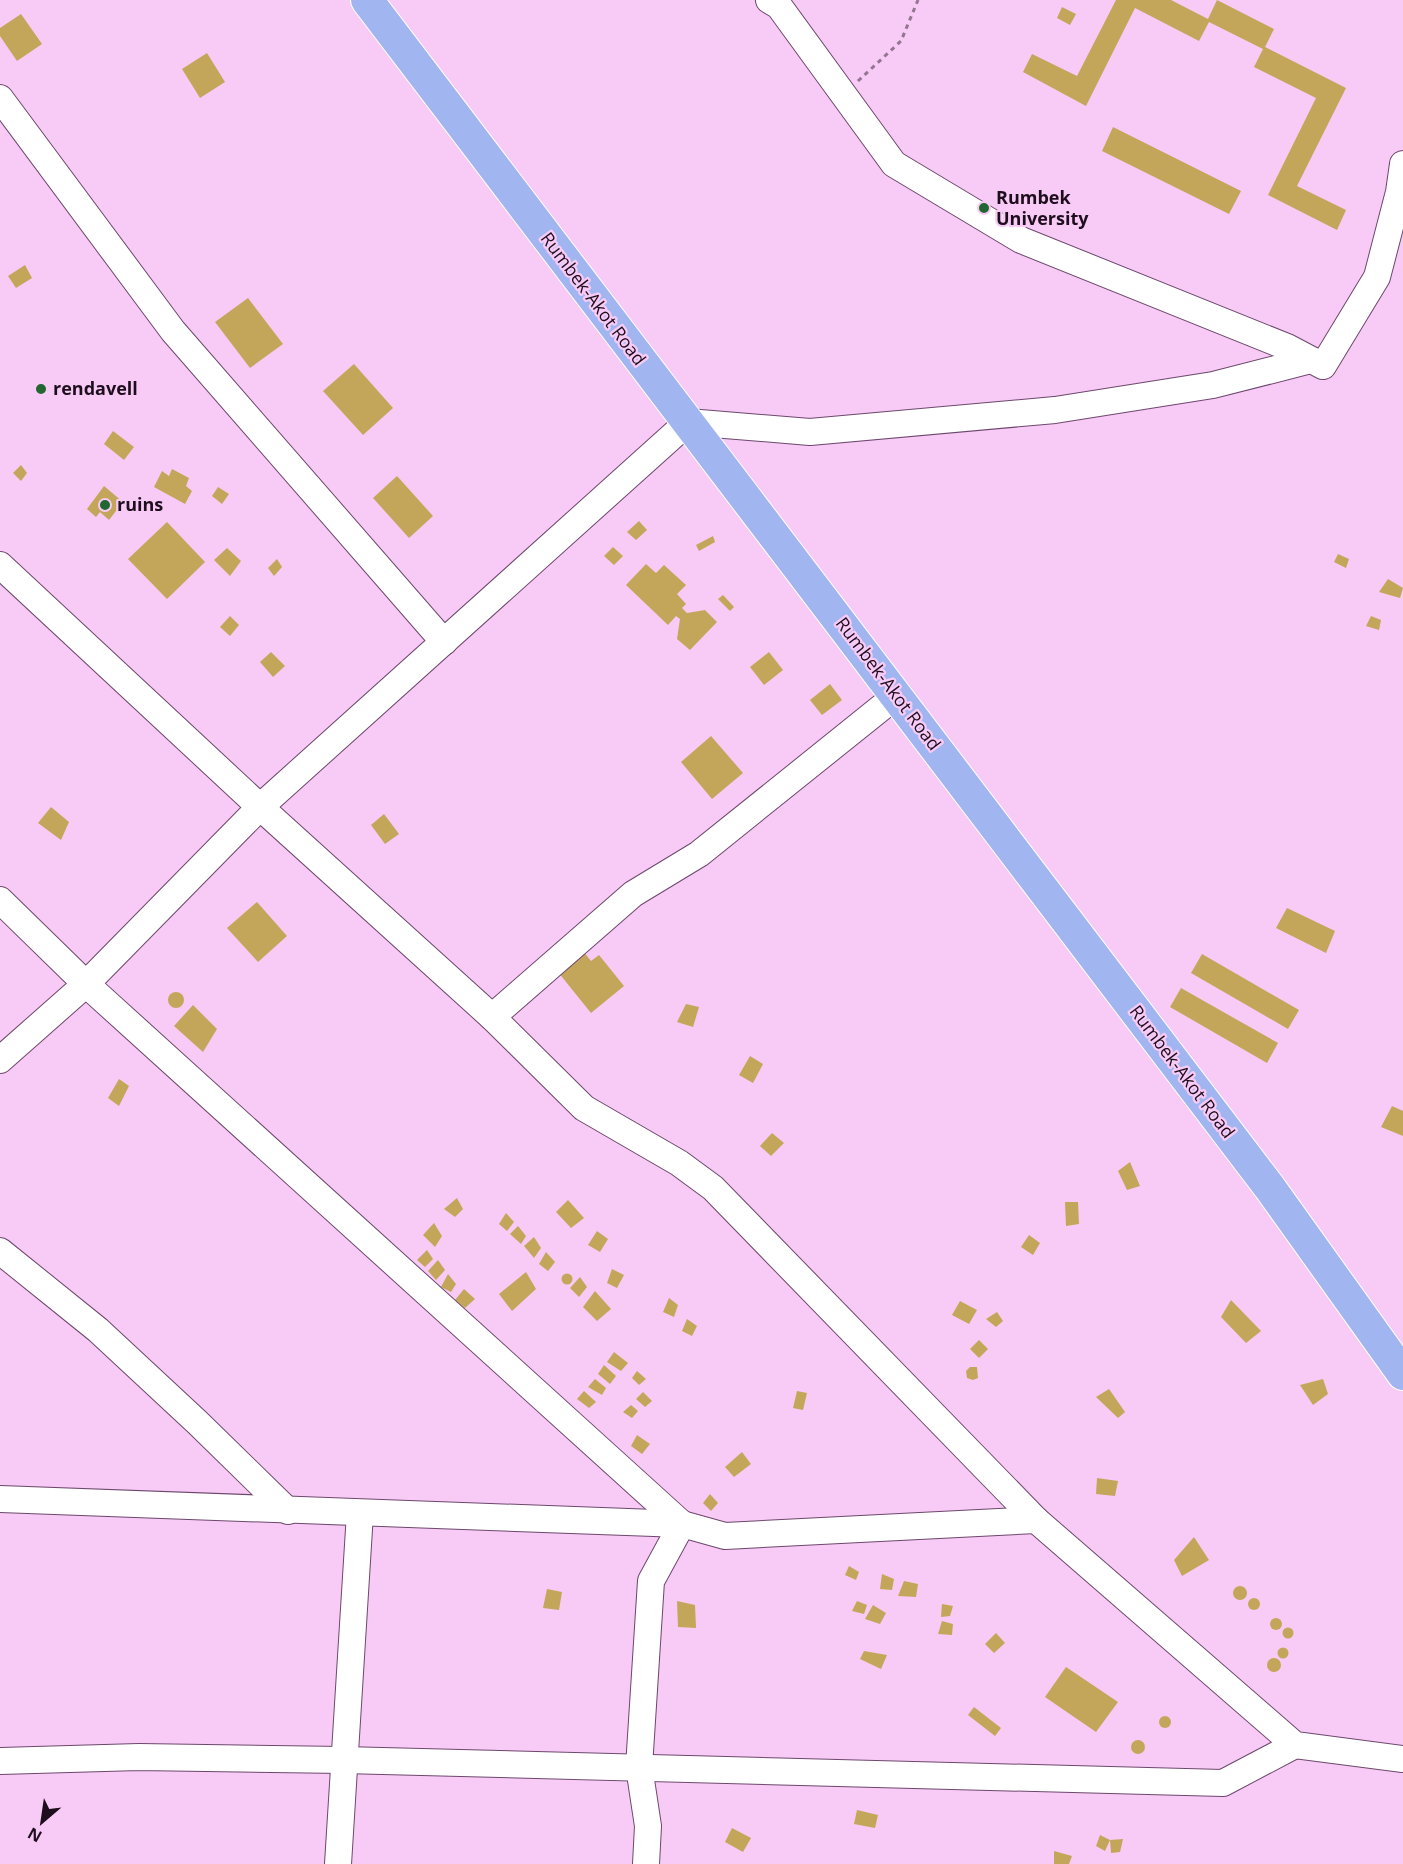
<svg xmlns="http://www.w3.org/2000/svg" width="1403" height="1864" font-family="'Open Sans',sans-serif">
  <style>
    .building { fill: #c4a65a }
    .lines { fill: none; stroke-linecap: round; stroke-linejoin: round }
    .minor-casing { stroke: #6d486c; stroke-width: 28 }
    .major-casing { stroke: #fff; stroke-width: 34 }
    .path { stroke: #947592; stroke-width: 3; stroke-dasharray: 4.5 4.5; stroke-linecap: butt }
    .minor { stroke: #fff; stroke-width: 26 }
    .major { stroke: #a1b5f1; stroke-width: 32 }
    .poi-dot { fill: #226631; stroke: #f7cbf5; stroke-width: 2 }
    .labels { text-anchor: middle; stroke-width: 4.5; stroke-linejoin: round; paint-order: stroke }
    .poi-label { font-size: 18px; font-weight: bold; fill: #1e0e1d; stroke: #f7cbf5; text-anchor: start }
    .street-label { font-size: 18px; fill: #1e0e1d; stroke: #f7cbf5 }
  </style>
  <rect width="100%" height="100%" fill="#f7cbf5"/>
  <!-- building -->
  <g class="building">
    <polygon points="1116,0 1171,0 1208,19 1217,0 1274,29 1265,47 1346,88 1297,186 1346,210 1337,230 1268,195 1316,98 1254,67 1263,49 1209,22 1199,41 1135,8 1086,106 1023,72 1032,54 1077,76"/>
    <polygon points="1062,7 1076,14 1070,25 1057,18"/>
    <polygon points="21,14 42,44 17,61 0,36 0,28"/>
    <polygon points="207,53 225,82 200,98 182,69"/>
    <polygon points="1113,127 1241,191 1229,214 1102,151"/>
    <polygon points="25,265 32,278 16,288 8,276"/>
    <polygon points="248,298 283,344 250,368 215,322"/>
    <polygon points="354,364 393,408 363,435 323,391"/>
    <circle cx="41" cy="389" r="5.5"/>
    <polygon points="113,431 134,447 124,460 104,444"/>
    <polygon points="21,465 27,473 21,481 13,473"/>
    <polygon points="172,469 189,478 186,486 192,491 185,504 154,487 162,471 169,476"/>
    <polygon points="397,476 433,516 409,538 373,498"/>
    <polygon points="104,486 123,502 109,520 100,512 96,517 87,509"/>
    <polygon points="218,487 229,494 222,504 212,496"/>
    <polygon points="639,521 647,530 636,540 627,532"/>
    <polygon points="167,522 205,562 167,599 128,559"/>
    <polygon points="713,536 715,542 699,551 696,545"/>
    <polygon points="613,547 623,556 614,565 604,556"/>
    <polygon points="227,548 241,561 230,576 214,560"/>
    <polygon points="1338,554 1349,559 1346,568 1334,562"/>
    <polygon points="277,559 282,567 274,576 268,568"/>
    <polygon points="646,564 656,573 664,565 686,585 677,594 686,604 682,608 687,613 705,610 717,622 690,650 677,639 680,619 676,616 668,625 626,585"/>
    <polygon points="1388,579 1403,588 1400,598 1379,592"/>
    <polygon points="723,595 734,607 730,611 718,599"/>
    <polygon points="230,616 239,625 230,636 220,627"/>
    <polygon points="1371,616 1381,620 1379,630 1366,626"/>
    <polygon points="271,652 285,666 273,677 260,662"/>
    <polygon points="769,652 783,670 764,685 750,667"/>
    <polygon points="830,684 842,700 822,715 810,700"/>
    <polygon points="711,736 743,773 712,799 681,762"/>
    <polygon points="51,807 69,822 61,840 38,823"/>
    <polygon points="384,814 399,834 385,844 371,825"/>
    <polygon points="257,902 287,936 258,962 227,928"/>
    <polygon points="1287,908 1335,931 1326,953 1276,928"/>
    <polygon points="583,951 591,961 599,955 624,986 591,1013 558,972"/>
    <polygon points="1202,954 1299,1010 1288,1029 1191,973"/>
    <polygon points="1181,988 1278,1043 1267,1063 1170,1007"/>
    <circle cx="176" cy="1000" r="8"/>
    <polygon points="686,1004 699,1007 693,1027 677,1022"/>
    <polygon points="193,1005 217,1029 203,1052 174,1026"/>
    <polygon points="750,1056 763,1064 753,1083 739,1075"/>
    <polygon points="119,1079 129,1086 119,1106 108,1098"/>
    <polygon points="1392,1106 1403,1111 1403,1136 1381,1127"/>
    <polygon points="772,1133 784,1143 771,1156 760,1146"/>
    <polygon points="1130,1162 1140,1186 1127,1190 1118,1171"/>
    <polygon points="457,1198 463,1209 455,1217 444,1209"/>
    <polygon points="568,1200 584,1218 571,1228 556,1212"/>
    <polygon points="1065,1202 1078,1202 1079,1224 1066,1226"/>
    <polygon points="506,1213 514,1222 507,1231 499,1224"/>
    <polygon points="434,1223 442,1236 435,1247 423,1235"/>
    <polygon points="518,1226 526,1236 521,1244 510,1234"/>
    <polygon points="597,1231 608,1239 600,1252 588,1245"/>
    <polygon points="1029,1235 1040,1243 1033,1255 1021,1247"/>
    <polygon points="534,1237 541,1248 534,1258 524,1246"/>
    <polygon points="427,1250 433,1259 425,1267 417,1260"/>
    <polygon points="546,1252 555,1262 548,1271 539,1264"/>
    <polygon points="438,1260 445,1270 436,1280 428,1271"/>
    <polygon points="612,1269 624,1275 617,1288 607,1283"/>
    <polygon points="526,1272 536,1289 512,1311 499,1294"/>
    <circle cx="567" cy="1279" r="5.5"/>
    <polygon points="448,1274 456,1284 451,1292 441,1287"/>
    <polygon points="580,1277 587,1287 579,1297 570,1288"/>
    <polygon points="464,1289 475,1299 465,1308 455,1300"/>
    <polygon points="595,1291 611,1309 597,1321 583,1307"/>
    <polygon points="669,1298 678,1305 674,1317 663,1312"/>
    <polygon points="1231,1300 1261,1331 1246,1343 1221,1317"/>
    <polygon points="960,1301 977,1310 969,1324 952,1315"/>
    <polygon points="997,1312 1003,1321 996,1327 986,1319"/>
    <polygon points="687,1319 697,1326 692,1336 682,1331"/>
    <polygon points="979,1340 988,1349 979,1358 970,1349"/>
    <polygon points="614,1352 628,1363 621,1371 607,1362"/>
    <polygon points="604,1365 616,1376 610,1384 598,1374"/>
    <polygon points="970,1367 977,1367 978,1378 973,1380 967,1378 966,1371"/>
    <polygon points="637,1371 646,1379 639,1385 632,1378"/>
    <polygon points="595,1379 606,1388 602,1395 588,1387"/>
    <polygon points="1323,1379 1328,1394 1313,1405 1300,1385"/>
    <polygon points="1109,1389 1125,1412 1118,1418 1096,1397"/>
    <polygon points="584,1391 596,1402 589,1408 577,1399"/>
    <polygon points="797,1391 807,1393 803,1410 793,1408"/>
    <polygon points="643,1392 652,1401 645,1407 636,1399"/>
    <polygon points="631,1405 638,1411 632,1418 623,1412"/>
    <polygon points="637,1435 650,1444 642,1454 631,1446"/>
    <polygon points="742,1452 751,1464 734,1477 725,1467"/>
    <polygon points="1097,1478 1118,1481 1115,1496 1096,1494"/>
    <polygon points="710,1494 718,1503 711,1511 703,1503"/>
    <polygon points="1194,1537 1209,1560 1182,1576 1174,1560"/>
    <polygon points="849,1566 859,1572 856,1580 845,1575"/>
    <polygon points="882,1574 894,1579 892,1590 880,1589"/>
    <polygon points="904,1581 918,1584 916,1597 898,1596"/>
    <circle cx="1240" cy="1593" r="7"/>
    <polygon points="547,1589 562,1592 559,1610 543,1608"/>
    <circle cx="1254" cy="1604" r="6"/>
    <polygon points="677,1601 695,1605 696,1628 678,1627"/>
    <polygon points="857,1601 867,1605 864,1614 852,1611"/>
    <polygon points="942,1604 953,1606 950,1616 941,1617"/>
    <polygon points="873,1605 886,1613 880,1624 865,1619"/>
    <circle cx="1276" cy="1624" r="6"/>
    <polygon points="942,1621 953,1624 952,1635 938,1634"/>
    <circle cx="1288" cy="1633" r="5.5"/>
    <polygon points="996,1633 1005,1643 994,1653 985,1644"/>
    <circle cx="1283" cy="1653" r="5.5"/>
    <polygon points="864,1651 887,1655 881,1669 860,1659"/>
    <circle cx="1274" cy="1665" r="7"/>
    <polygon points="1066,1667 1118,1702 1096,1732 1045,1697"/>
    <polygon points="974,1707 1001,1728 995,1736 968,1715"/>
    <circle cx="1165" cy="1722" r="6"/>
    <circle cx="1138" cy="1747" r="7"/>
    <polygon points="857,1810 878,1815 875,1828 854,1824"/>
    <polygon points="732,1828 751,1838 743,1852 725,1842"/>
    <polygon points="1100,1835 1110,1840 1123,1839 1120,1852 1111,1853 1110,1840 1105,1851 1096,1846"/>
    <polygon points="1054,1851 1072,1856 1069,1864 1054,1864"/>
  </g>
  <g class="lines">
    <defs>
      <g id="minor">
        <polyline points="769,0 779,6 894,164 1021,240 1287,347 1323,366 1377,277 1399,192 1403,164"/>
        <polyline points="0,98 173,331 444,642"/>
        <polyline points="0,565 260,807 492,1017 584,1108 679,1163 713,1188 1036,1520 1295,1745 1403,1759"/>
        <polyline points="0,900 86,984 682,1524 651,1581 639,1767 648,1826 646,1864"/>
        <polyline points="492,1017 633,894 699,854 897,695"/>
        <polyline points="0,1060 86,984 260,807 688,422 810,432 1055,410 1213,385 1311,360"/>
        <polyline points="0,1251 98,1330 198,1423 288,1511"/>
        <polyline points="0,1499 682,1524 725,1536 1036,1520"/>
        <polyline points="0,1761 139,1757 343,1760 1223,1783 1295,1745"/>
        <polyline points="338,1864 360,1513"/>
      </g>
      <polyline id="major" points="367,0 1270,1188 1403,1374"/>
    </defs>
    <!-- minor casing -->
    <use href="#minor" class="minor-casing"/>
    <!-- major casing -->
    <use href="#major" class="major-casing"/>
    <!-- path -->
    <polyline class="path" points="858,81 901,41 918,0"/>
    <!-- minor -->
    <use href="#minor" class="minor"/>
    <!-- major -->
    <use href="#major" class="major"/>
  </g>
  <!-- markers -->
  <g class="poi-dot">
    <circle cx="984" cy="208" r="6"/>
    <circle cx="41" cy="389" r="6"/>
    <circle cx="105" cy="505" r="6"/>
  </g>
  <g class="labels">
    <!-- poi labels -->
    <g class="poi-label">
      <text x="996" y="204">Rumbek<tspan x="996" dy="21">University</tspan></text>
      <text x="53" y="395">rendavell</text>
      <text x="117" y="511">ruins</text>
    </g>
    <!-- street labels -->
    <g class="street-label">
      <text transform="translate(593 299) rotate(53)" y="6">Rumbek-Akot Road</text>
      <text transform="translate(888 684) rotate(53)" y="6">Rumbek-Akot Road</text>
      <text transform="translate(1182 1072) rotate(53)" y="6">Rumbek-Akot Road</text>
    </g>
  </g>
  <!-- north arrow -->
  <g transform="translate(42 1822) rotate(209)" stroke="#f7cbf5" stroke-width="4.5" paint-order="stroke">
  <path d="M0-4.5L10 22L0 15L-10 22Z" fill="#1e0e1d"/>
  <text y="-9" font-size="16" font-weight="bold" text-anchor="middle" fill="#1e0e1d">N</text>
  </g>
</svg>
